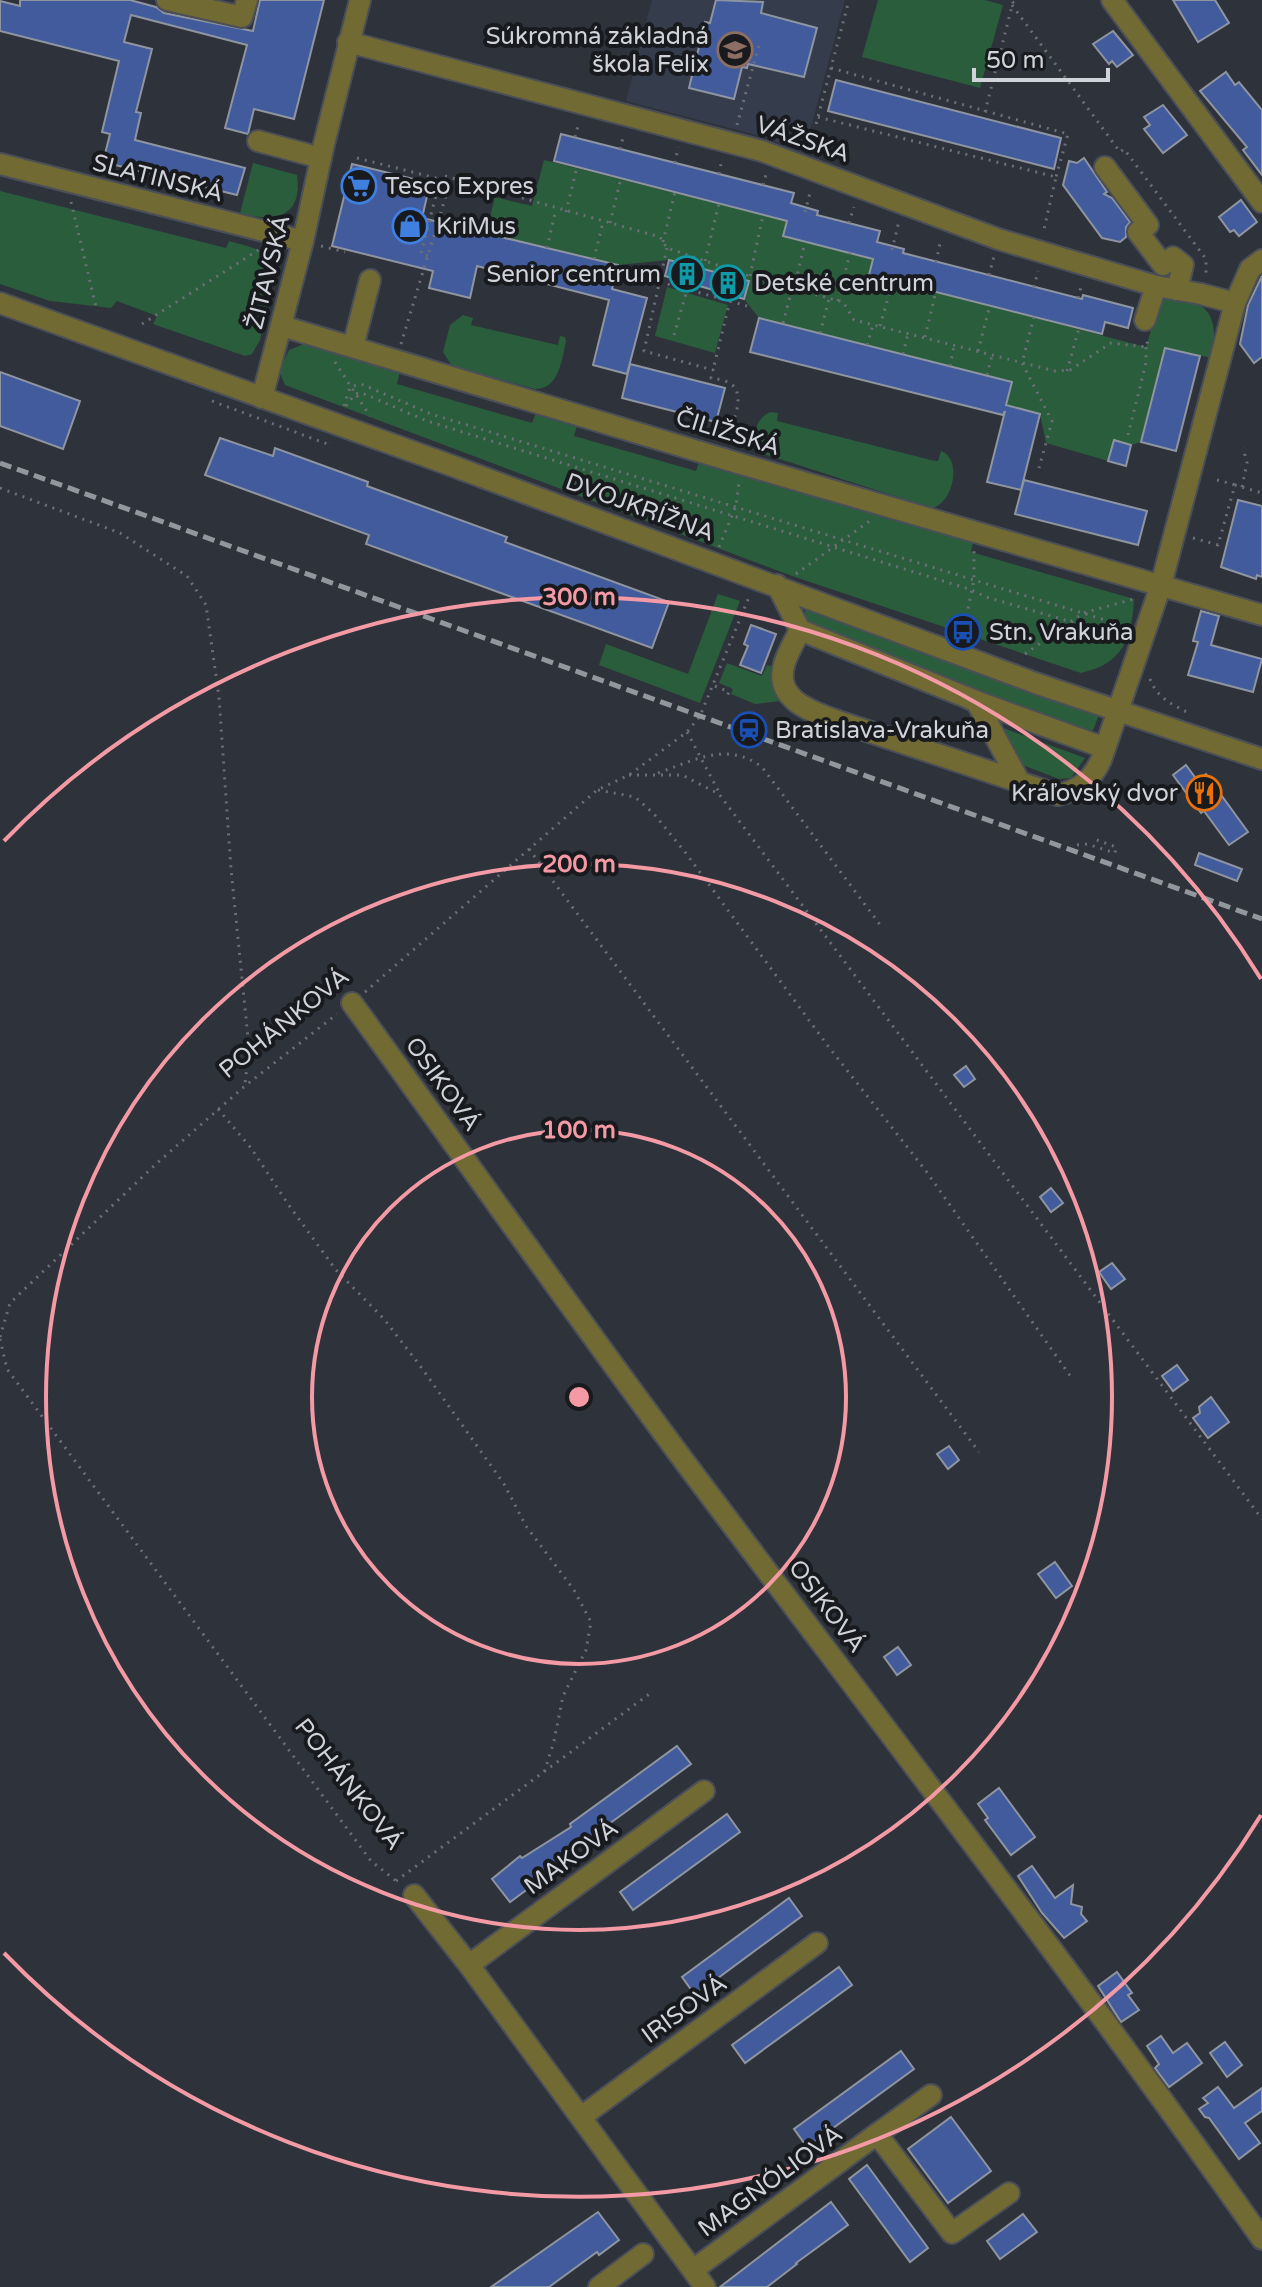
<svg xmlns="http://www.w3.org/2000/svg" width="1262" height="2287" font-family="'Varela Round',sans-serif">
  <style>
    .built { fill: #353c4b }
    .green { fill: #2a5d3b }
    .building { fill: #415b9c; stroke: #8f95a0; stroke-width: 2 }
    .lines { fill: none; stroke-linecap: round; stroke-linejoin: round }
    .minor-casing { stroke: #4b4f57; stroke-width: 24 }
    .path { stroke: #6c6f77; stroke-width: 3; stroke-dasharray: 2 6; stroke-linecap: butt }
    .minor { stroke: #726a33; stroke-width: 20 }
    .rail { stroke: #92969d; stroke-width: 5; stroke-dasharray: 12 6; stroke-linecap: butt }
    .ring { fill: none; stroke: #f49aa5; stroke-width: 4 }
    .labels { text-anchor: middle; stroke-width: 8; stroke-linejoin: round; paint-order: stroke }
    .poi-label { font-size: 24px; fill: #d0d3d9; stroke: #181a1e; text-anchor: start }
    .street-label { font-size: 24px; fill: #d0d3d9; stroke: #181a1e }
    .centre { fill: #f49aa5; stroke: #181a1e; stroke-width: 4 }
    .ring-label { font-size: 24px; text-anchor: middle; font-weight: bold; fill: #f49aa5; stroke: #181a1e; stroke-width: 8; stroke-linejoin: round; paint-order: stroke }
  </style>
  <rect width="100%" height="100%" fill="#2e323b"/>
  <!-- built -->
  <polygon class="built" points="652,0 845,0 804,154 764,137 626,101"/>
  <!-- green -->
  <g class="green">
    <polygon points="878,0 985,0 1003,5 980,88 862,57"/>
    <path d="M544 160 786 221 783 236 872 259 870 275 1146 347 1157 310 1166 298C1211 297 1219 320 1212 358L1165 348 1141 442 1131 445 1114 440 1108 461 1046 443 1040 414 1006 405 1012 382 759 318 744 299 749 280 669 260 618 265 486 232 495 197 532 206Z"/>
    <path d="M253 163 297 175C303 218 274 223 240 213Z"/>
    <path d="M0 191 226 248 229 241C248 247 268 248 275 268L260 340 252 354 245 356 153 324 157 316 117 301 111 308 50 301 0 284Z"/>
    <polygon points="667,287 728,305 715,353 655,336"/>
    <path d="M463 315 473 318 471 325 549 343 558 345 560 336 565 337 566 341C562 360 559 389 535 389L452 366 443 352 450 325Z"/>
    <path d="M309 342 400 371 397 384 532 423 537 410 578 422 574 436 696 471 700 459 974 539 971 552 1134 599C1132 638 1123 664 1081 673L792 576 285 385 279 371 289 350Z"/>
    <path d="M771 412 778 413 777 421 935 461H938L941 451C963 459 953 504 932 508L764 454 755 446C753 433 757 416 771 412Z"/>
    <polygon points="718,594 740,601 700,703 599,665 606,644 688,674"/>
    <polygon points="805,605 1099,715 1093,730 1085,734 810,628 805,619"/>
    <polygon points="727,663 762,676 767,665 778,668 788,700 755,704 731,694 733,689 719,683"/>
    <polygon points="995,725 1085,758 1071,778 1059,779 1015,762"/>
  </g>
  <!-- building -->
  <g class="building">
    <polygon points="20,0 130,0 156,7 164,13 253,31 260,0 324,0 294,119 254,109 248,134 225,128 247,45 131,15 124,42 152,49 136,112 141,113 135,140 245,168 237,195 103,162 110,134 102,132 119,61 0,31 0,1 20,6"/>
    <polygon points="716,0 763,2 761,13 817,28 804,77 748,64 747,68 742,67 734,99 689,88 705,22 710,23"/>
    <polygon points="1173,0 1215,0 1229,23 1198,42"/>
    <polygon points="1113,31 1133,55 1117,67 1112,61 1109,64 1093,44"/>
    <polygon points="1226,72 1235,85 1239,82 1262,110 1262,175 1243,150 1247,147 1200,91"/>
    <polygon points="836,80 1061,138 1054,169 828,111"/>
    <polygon points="1163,105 1187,135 1163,153 1144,129 1150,125 1144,117"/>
    <polygon points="561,134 794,193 791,203 818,211 817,215 880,231 877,242 904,249 903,253 1082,299 1083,295 1133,308 1128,328 1105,322 1102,334 869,275 873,259 783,236 787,221 554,161"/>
    <polygon points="1084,158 1107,192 1104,194 1112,198 1130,222 1126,227 1126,237 1120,242 1102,238 1063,185 1069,161 1077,163"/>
    <polygon points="352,164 430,183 422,218 618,265 612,289 647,298 627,374 593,365 609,300 477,266 470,298 429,288 433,271 332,246"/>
    <polygon points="1241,200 1257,222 1239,236 1234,230 1230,232 1219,217"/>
    <polygon points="669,260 749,281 744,299 665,276"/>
    <polygon points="1262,276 1262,357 1254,363 1240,344 1248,305"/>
    <polygon points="759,318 1012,382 1006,405 1040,414 1021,490 987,482 1005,411 1003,415 750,352"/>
    <polygon points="1165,348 1200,356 1176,451 1141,442"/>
    <polygon points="630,364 725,388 716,422 622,398"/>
    <polygon points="0,372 80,401 63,449 0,426"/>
    <polygon points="220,438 273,456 275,448 368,482 367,486 507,537 505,542 669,602 652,648 366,544 369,535 205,475"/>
    <polygon points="1114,440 1131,445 1126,466 1108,461"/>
    <polygon points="1024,480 1147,511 1138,545 1015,514"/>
    <polygon points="1238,500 1262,506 1262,577 1257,575 1256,579 1221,567"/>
    <polygon points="1201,611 1219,616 1211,645 1262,659 1253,692 1188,675 1198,642 1193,641"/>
    <polygon points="751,625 776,634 761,673 740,665 748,646 744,644"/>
    <polygon points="1186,765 1197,780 1206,774 1248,832 1229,845 1204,811 1201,813 1173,775"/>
    <polygon points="1199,853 1242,869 1237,881 1195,865"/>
    <polygon points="966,1066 975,1079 964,1087 954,1075"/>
    <polygon points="1051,1188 1063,1203 1051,1212 1040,1197"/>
    <polygon points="1112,1263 1125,1279 1111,1289 1099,1272"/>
    <polygon points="1177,1365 1188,1380 1173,1391 1162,1376"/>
    <polygon points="1211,1397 1229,1422 1208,1438 1193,1418 1200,1413 1199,1407"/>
    <polygon points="949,1446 959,1460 948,1469 937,1454"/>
    <polygon points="1055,1562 1072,1586 1056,1598 1038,1574"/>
    <polygon points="898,1647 911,1665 897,1675 884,1657"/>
    <polygon points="677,1746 691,1764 572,1851 575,1854 510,1902 492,1879 520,1856 522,1858 571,1827 570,1824"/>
    <polygon points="999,1788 1035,1837 1011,1855 985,1820 988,1818 978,1804"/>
    <polygon points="727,1814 740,1832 633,1910 620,1892"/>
    <polygon points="1032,1866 1055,1898 1073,1885 1071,1904 1082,1907 1081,1914 1087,1921 1064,1938 1042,1913 1018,1876"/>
    <polygon points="789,1898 802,1916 695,1995 682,1977"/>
    <polygon points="839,1967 852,1985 745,2063 732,2045"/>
    <polygon points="1117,1972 1132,1993 1128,1995 1139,2010 1121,2022 1098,1986"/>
    <polygon points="1161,2036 1173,2053 1187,2043 1202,2063 1169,2087 1155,2068 1159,2064 1147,2046"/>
    <polygon points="1225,2042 1242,2065 1227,2077 1210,2053"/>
    <polygon points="901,2051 914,2069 807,2147 794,2129"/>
    <polygon points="1218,2087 1234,2108 1262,2088 1262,2111 1245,2123 1260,2143 1239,2159 1209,2118 1205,2117 1199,2109 1208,2103 1203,2098"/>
    <polygon points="951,2117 991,2171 948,2203 908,2149"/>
    <polygon points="867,2165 928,2248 910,2262 849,2179"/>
    <polygon points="831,2202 848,2225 796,2263 797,2264 767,2287 720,2287"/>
    <polygon points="598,2212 619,2240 599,2255 597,2252 549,2287 491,2287"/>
    <polygon points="1023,2214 1037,2232 1000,2259 987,2241"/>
  </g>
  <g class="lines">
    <defs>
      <g id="minor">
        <polyline points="167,0 242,17 247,0"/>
        <polyline points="1112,0 1262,202"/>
        <polyline points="348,42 762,151 998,239 1156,286 1201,294 1235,303"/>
        <polyline points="258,141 321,158"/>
        <polyline points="0,164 303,241"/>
        <polyline points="1105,167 1148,225 1138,232 1163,265 1173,257 1183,265 1177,290"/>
        <polyline points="0,303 450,465 1035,683 1262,759"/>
        <polyline points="1145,320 1156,286"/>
        <polyline points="282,326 734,462 1262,615"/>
        <polyline points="353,347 370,280"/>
        <polyline points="262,398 303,241 324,144 360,0"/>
        <path d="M777 585 800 630C795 641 787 653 784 665 774 701 814 712 840 722L1058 795C1079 790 1092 780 1101 760L1161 585 1235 303 1250 269 1262 260"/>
        <path d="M800 630 976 701 1019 781 840 722C814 712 774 701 784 665 787 653 795 641 800 630Z"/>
        <polyline points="970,699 1105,748"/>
        <path d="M352 1003C464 1157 573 1312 687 1465 880 1722 1077 1977 1262 2239"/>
        <polyline points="414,1895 469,1965 705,2287"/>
        <polyline points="469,1965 704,1791"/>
        <polyline points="581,2117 817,1943"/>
        <polyline points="877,2134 931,2095"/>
        <polyline points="693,2270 877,2134 952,2233 1009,2193"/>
        <polyline points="599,2287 643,2254"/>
      </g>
    </defs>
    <!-- minor casing -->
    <use href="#minor" class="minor-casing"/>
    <!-- path -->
    <g class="path">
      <polyline points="1012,5 1120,152 1124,149 1206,259 1206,274"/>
      <polyline points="831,68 1068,134 1056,177"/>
      <polyline points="985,112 1013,2 1011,0"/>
      <polyline points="818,117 1056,177 1044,229"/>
      <polyline points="737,125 759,45"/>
      <polyline points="575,137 579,122"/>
      <polyline points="810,147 849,0"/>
      <polyline points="620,149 624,134"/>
      <polyline points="357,158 440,179 421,254 429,256"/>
      <polyline points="675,163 678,147"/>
      <polyline points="719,174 722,159"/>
      <polyline points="445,176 660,237 667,248 755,278 843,302 854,320 1055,371 1070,370 1111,343 1146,347 1148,340"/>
      <polyline points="763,185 767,171"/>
      <polyline points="71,202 97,311"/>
      <polyline points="566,212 577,167"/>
      <polyline points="805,212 811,189"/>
      <polyline points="610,223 621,178"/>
      <polyline points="849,223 854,207"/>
      <polyline points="663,242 675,192"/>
      <polyline points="321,246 345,252"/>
      <polyline points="547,248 556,209"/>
      <path d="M667 248 644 351 713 370 711 378C717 379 726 380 731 384 747 395 732 429 722 439"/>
      <polyline points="892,250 899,221"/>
      <polyline points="594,259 603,222"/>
      <polyline points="705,261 719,203"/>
      <polyline points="936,262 941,239"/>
      <polyline points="989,275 994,256"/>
      <polyline points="750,276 763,215"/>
      <polyline points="660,282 730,301 713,370"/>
      <polyline points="1034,287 1038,271"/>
      <polyline points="794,289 805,242"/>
      <polyline points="1078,298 1082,283"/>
      <polyline points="730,301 747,306"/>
      <polyline points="838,301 850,253"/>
      <polyline points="1034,317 1022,363 1052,421 1039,468"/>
      <polyline points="783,323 792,289"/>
      <polyline points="142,324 260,249"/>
      <polyline points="880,326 893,281"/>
      <polyline points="820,333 829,299"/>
      <polyline points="674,335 687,290"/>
      <polyline points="925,337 936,291"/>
      <polyline points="401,344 451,179"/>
      <polyline points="867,345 873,325"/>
      <polyline points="978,351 990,305"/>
      <polyline points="903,354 908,333"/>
      <polyline points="335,362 370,416"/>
      <polyline points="950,366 954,346"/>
      <polyline points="1067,371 1079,328"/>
      <polyline points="987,375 992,355"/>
      <polyline points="212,401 330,445 331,443"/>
      <polyline points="344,406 350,387 361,384 431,414 1128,627"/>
      <polyline points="346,406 355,394 362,393 427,421 972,590 986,597 1116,635 1125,631"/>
      <polyline points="1128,435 1146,363 1146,347"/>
      <polyline points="1217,480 1235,485"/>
      <polyline points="1242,487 1247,463 1243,448"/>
      <polyline points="0,488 120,533 187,576 206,605 219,697 231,869 249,1048 245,1084"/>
      <polyline points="1193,538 1218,545 1235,485 1262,493"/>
      <polyline points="719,547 736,506 739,483"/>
      <polyline points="796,574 871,520"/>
      <polyline points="963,632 974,580 974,549"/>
      <polyline points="1025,654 1083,613 1134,599"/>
      <path d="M1150 679C1157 698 1173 705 1191 714"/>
      <polyline points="715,686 729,692 727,696"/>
      <polyline points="687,732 719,792"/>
      <path d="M658 773C695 760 727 741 762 767L881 926"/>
      <polyline points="629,775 682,775 719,794 1262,1519"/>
      <polyline points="598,790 635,797 654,814 685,852 828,1046 926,1171 1071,1377"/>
      <polyline points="1077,845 1087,844 1115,853 1116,847 1094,839"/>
      <polyline points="529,849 979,1452"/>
      <polyline points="365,992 597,790 629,775 687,732 700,716 749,597"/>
      <polyline points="218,1109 251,1148 288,1204 336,1270 384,1319 421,1367 504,1484 526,1526 574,1590 591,1622 586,1650 563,1696 554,1741 544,1773"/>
      <polyline points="0,1337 10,1303 156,1164 245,1086 337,1014"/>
      <polyline points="0,1339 7,1369 371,1861 400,1884"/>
      <polyline points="396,1881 652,1692"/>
    </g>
    <!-- minor -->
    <use href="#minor" class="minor"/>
    <!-- rail -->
    <polyline class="rail" points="0,463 1262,919"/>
  </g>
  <!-- distance rings -->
  <g class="ring">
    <circle cx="579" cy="1397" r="267"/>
    <circle cx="579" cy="1397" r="533"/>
    <path d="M1261 1815A800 800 0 0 1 4 1953M4 841A800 800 0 0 1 1261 979"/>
  </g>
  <!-- icons -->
  <defs>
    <symbol id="school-ring" viewBox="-11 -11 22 22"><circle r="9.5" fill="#181a1e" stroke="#8d6e63" stroke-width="1.5"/><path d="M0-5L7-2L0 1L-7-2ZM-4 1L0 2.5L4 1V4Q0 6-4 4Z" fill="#8d6e63"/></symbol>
    <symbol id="supermarket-ring" viewBox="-11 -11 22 22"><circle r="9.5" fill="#181a1e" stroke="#3f7fe0" stroke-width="1.5"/><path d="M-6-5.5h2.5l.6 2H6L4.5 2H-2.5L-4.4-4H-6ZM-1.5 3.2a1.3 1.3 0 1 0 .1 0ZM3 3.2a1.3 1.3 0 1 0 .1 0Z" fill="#3f7fe0"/></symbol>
    <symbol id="shop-ring" viewBox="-11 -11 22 22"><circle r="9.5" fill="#181a1e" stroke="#3f7fe0" stroke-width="1.5"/><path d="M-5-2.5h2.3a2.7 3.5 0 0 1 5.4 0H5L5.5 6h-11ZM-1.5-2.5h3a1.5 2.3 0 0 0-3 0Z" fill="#3f7fe0"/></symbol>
    <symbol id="building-ring" viewBox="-11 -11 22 22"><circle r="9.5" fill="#181a1e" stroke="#0f9aa8" stroke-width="1.5"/><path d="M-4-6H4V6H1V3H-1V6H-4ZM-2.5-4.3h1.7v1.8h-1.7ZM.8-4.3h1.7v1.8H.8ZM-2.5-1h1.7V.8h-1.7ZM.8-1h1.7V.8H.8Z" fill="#0f9aa8"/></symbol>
    <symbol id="bus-ring" viewBox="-11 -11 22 22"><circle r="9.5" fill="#181a1e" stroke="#1a4fb4" stroke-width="1.5"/><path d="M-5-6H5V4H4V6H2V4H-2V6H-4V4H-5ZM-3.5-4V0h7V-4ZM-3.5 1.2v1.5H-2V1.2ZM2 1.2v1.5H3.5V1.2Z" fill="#1a4fb4"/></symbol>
    <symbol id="station-ring" viewBox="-11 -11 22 22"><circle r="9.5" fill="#181a1e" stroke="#1a4fb4" stroke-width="1.5"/><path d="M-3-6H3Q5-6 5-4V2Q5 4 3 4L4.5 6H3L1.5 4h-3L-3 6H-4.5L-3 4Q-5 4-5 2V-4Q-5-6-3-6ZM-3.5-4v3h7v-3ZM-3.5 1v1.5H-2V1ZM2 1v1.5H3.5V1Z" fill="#1a4fb4"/></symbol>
    <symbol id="restaurant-ring" viewBox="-11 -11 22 22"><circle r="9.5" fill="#181a1e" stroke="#e8710a" stroke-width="1.5"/><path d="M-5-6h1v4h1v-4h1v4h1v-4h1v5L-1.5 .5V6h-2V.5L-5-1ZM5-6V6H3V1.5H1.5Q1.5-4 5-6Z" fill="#e8710a"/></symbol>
  </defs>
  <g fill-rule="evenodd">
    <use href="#school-ring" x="715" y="30" width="40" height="40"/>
    <use href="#supermarket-ring" x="339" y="166" width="40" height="40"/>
    <use href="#shop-ring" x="390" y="206" width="40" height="40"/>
    <use href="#building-ring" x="667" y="254" width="40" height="40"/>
    <use href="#building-ring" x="708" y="263" width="40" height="40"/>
    <use href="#bus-ring" x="943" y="612" width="40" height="40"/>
    <use href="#station-ring" x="729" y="710" width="40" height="40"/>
    <use href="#restaurant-ring" x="1184" y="773" width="40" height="40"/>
  </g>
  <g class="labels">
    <!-- poi labels -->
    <g class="poi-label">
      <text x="709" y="44" text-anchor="end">Súkromná základná<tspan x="709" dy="28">škola Felix</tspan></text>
      <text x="385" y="194">Tesco Expres</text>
      <text x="436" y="234">KriMus</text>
      <text x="661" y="282" text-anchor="end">Senior centrum</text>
      <text x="754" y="291">Detské centrum</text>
      <text x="989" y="640">Stn. Vrakuňa</text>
      <text x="775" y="738">Bratislava-Vrakuňa</text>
      <text x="1178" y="801" text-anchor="end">Kráľovský dvor</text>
    </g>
    <!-- street labels -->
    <g class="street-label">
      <text transform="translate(803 139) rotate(19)" y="8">VÁŽSKA</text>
      <text transform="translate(158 178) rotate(14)" y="8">SLATINSKÁ</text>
      <text transform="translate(268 272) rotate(-76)" y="8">ŽITAVSKÁ</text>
      <text transform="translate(728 432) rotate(17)" y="8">ČILIŽSKÁ</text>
      <text transform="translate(640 507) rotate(20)" y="8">DVOJKRÍŽNA</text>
      <text transform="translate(284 1023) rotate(-39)" y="8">POHÁNKOVÁ</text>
      <text transform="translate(443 1084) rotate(54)" y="8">OSIKOVÁ</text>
      <text transform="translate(827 1606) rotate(53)" y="8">OSIKOVÁ</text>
      <text transform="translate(349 1784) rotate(52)" y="8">POHÁNKOVÁ</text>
      <text transform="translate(571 1857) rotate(-36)" y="8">MAKOVÁ</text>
      <text transform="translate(684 2009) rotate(-36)" y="8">IRISOVÁ</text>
      <text transform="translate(770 2181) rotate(-36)" y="8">MAGNÓLIOVÁ</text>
    </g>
  </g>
  <circle cx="579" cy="1397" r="12" class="centre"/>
  <g class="ring-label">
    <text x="579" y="605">300 m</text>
    <text x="579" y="872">200 m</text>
    <text x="579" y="1138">100 m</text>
  </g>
  <!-- scale -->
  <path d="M974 68v12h134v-12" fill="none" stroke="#d0d3d9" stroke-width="4"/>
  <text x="986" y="68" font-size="24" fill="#d0d3d9" stroke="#181a1e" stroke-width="6" paint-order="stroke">50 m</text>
</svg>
